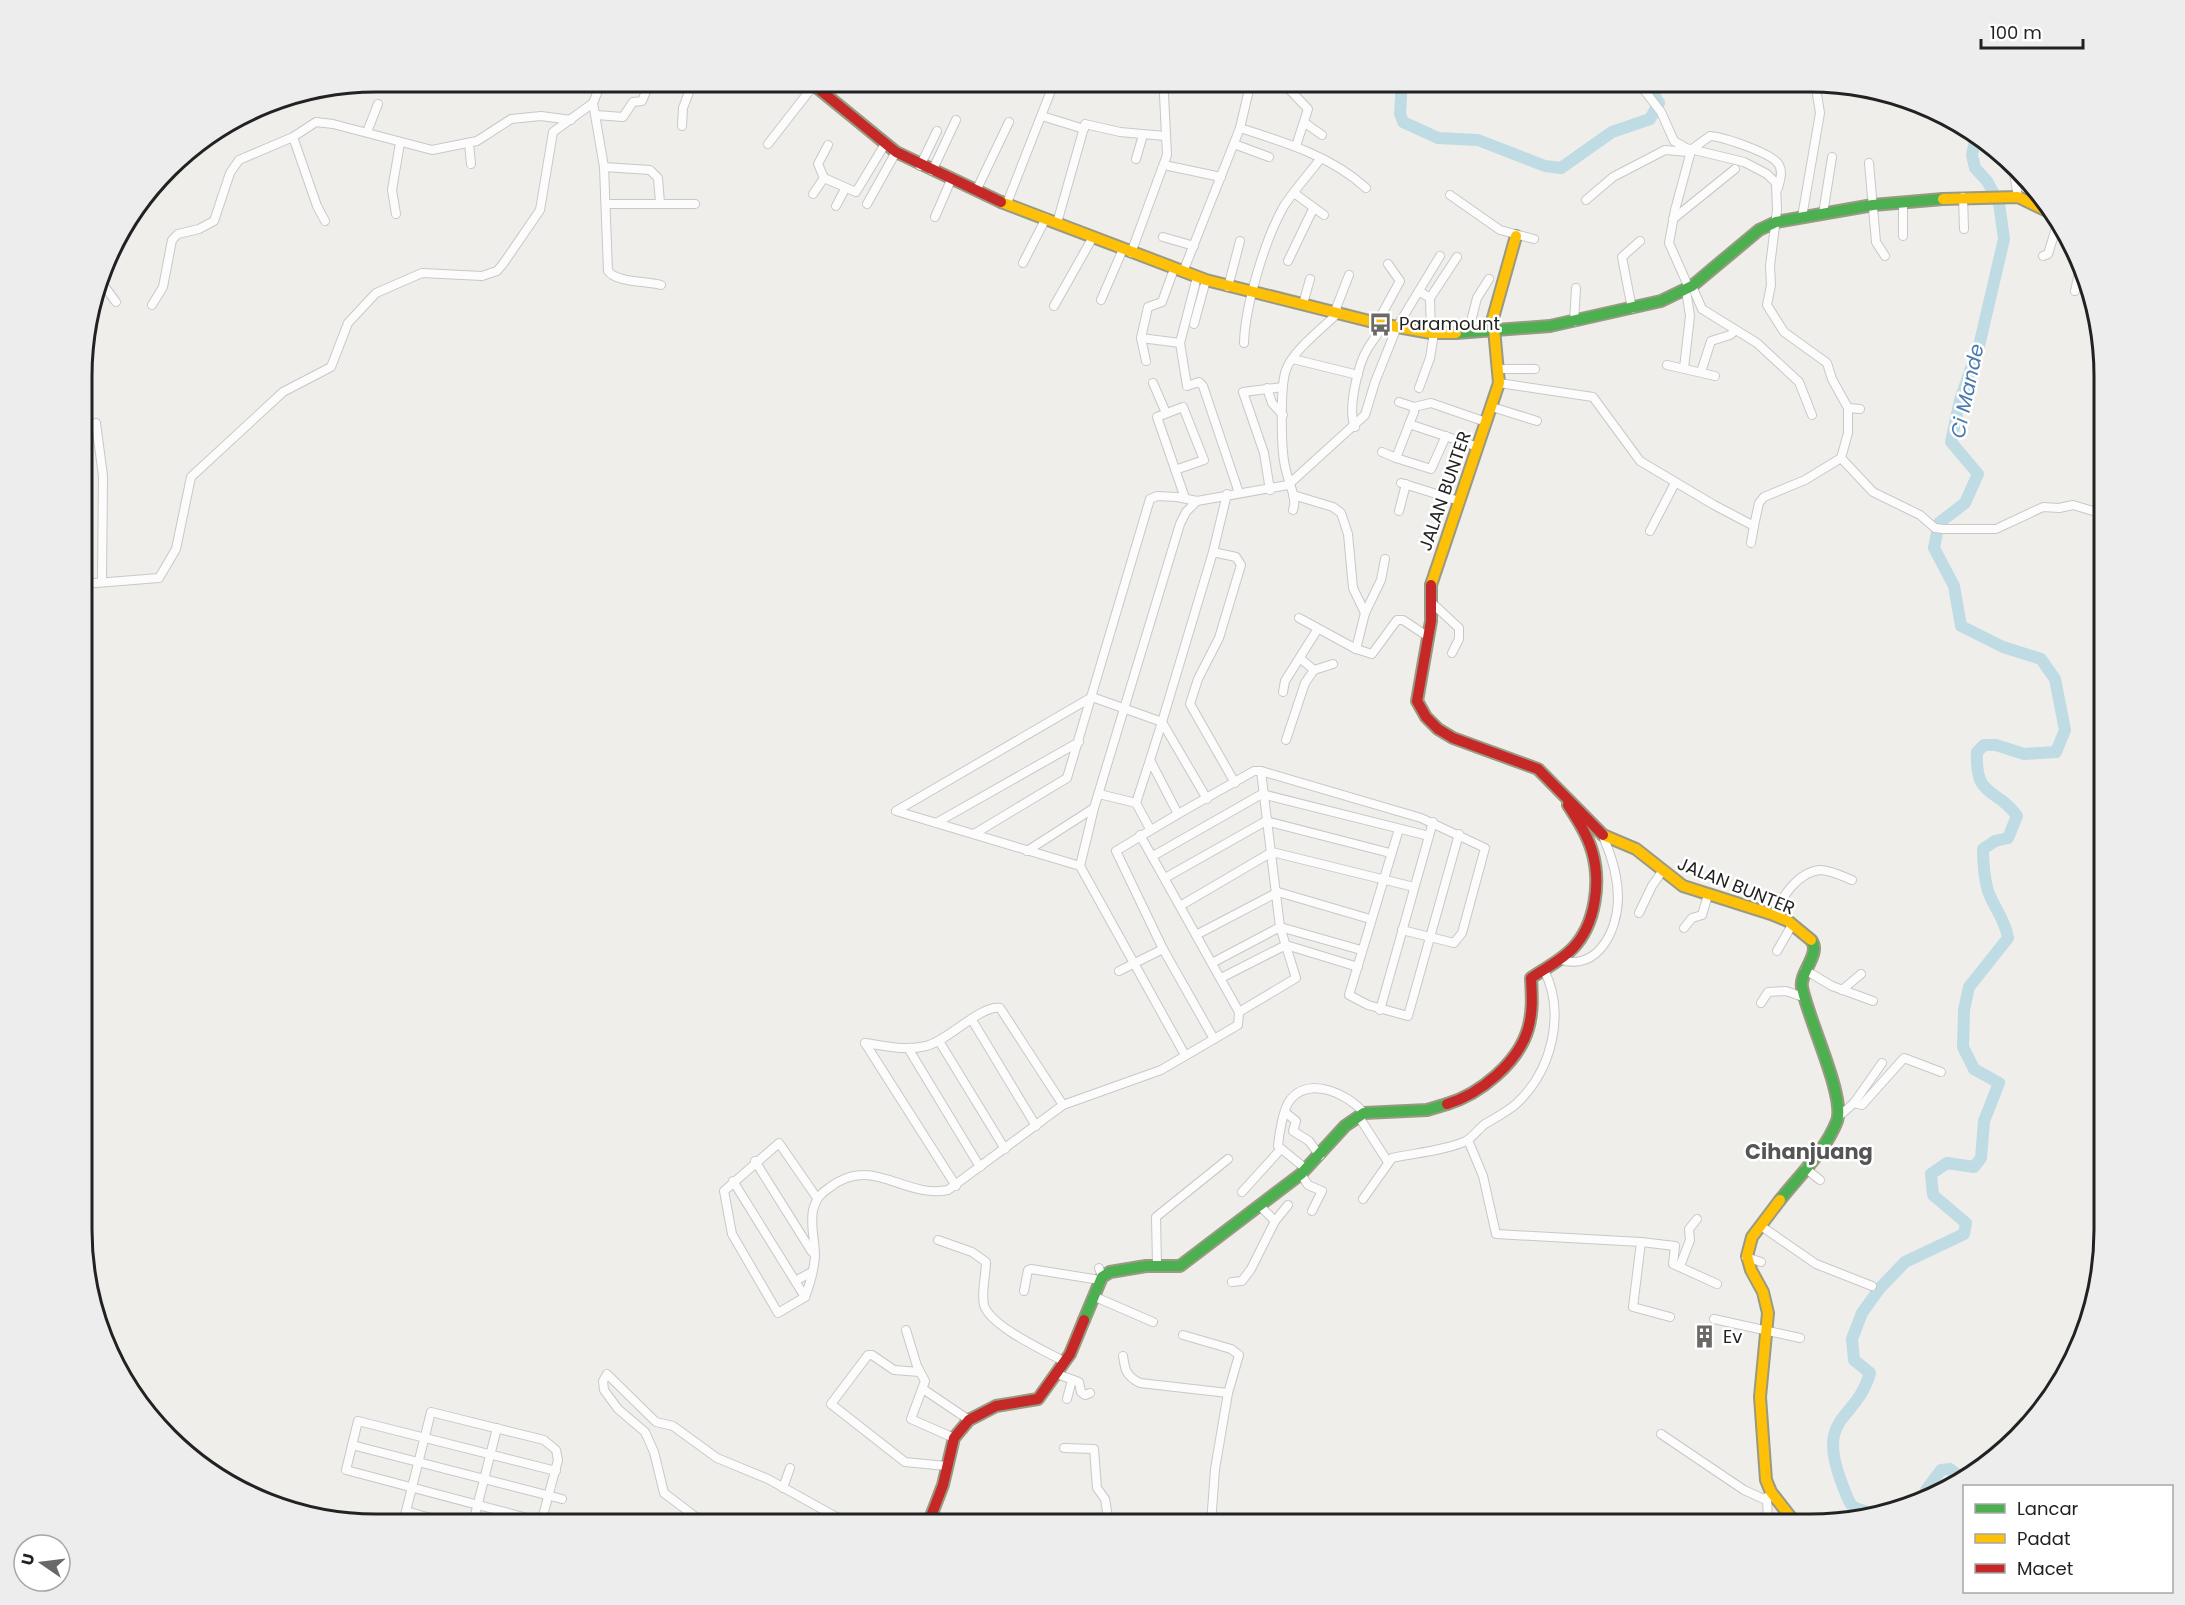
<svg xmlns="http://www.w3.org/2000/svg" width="2185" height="1605" font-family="Poppins,sans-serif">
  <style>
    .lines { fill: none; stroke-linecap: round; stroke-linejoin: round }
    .river { stroke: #bfdbe3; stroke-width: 12 }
    .street-casing { stroke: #c9c8c7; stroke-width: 10 }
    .fast-casing { stroke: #999a82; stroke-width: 14 }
    .slow-casing { stroke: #999a82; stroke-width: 14 }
    .jam-casing { stroke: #999a82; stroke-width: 14 }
    .street { stroke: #fdfcfc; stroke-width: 8 }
    .fast { stroke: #4caf50; stroke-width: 10 }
    .slow { stroke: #ffc107; stroke-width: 10 }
    .jam { stroke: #c62828; stroke-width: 10 }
    .labels { text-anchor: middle; stroke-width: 5; stroke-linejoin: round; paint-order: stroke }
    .poi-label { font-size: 18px; fill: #222; stroke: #fff; text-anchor: start }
    .street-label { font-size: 18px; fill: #222; stroke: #fff }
    .water-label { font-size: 20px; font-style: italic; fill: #4a7aab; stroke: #fff }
    .quarter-label { font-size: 21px; font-weight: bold; fill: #555; stroke: #fff }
    .rim { fill: none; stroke: #222; stroke-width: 3 }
  </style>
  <rect width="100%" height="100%" fill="#f0eeeb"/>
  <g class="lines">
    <!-- river -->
    <g class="river">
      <polyline points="1402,81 1400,114 1403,122 1438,138 1478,140 1545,166 1561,168 1612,132 1650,119 1659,103 1646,82"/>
      <polyline points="1925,1499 1926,1490 1941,1470 1950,1469 1960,1477"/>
      <path d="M1877 1515C1847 1505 1853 1512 1841 1481 1816 1414 1856 1422 1870 1373L1854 1360 1852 1339 1862 1313 1880 1288 1905 1262 1964 1234 1966 1223 1933 1195 1931 1174 1947 1163 1974 1167 1981 1158 1984 1121 1999 1083 1974 1069 1963 1047 1964 1010 1969 987 2008 938C2005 919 1994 908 1988 891 1984 877 1983 863 1983 849L1995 841 2008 838 2017 816C1996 786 1975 800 1977 752L1984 745H1996L2024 754 2056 752 2065 730 2055 679 2041 659 2003 647 1961 626 1954 586 1934 548 1939 523 1965 503 1978 474 1951 442 1960 400 1979 346 2004 239 1999 203 1987 181 1975 168 1972 155 1976 135"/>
    </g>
    <defs>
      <g id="street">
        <polyline points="682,81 692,85"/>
        <polyline points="1638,82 1661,112 1674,141 1686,148 1744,162 1767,174 1776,183 1777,210 1770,266 1771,285 1767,305 1784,332 1827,363 1832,379 1848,408 1848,433 1841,458 1805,480 1764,497 1759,503 1754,526"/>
        <polyline points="759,83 760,81"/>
        <polyline points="1289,89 1308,109 1296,146"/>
        <path d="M593 103 604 167 608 271C617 283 647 281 661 285"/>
        <polyline points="596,115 623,117 633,102 642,101 647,89"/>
        <polyline points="1042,116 1084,129"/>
        <polyline points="1305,123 1322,135"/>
        <polyline points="682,126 683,108 693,81"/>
        <path d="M1240 128C1284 142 1331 156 1366 188"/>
        <polyline points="367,132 378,104"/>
        <polyline points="293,137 317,206 325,221"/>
        <polyline points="469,143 471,164"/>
        <polyline points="768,144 814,85"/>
        <polyline points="1234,144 1269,157"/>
        <polyline points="1136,159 1143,135"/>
        <polyline points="1869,163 1876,242 1885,256"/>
        <polyline points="1164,165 1221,177"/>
        <polyline points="920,166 937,131"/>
        <polyline points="604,167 650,170 658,178 660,203"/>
        <polyline points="932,171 956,120"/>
        <polyline points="2014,173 2018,197"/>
        <polyline points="824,178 818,164 828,145"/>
        <polyline points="976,191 1009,122"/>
        <polyline points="1294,193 1324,215"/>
        <polyline points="813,194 824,178 856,192 885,144"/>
        <polyline points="1450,195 1500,230 1534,239"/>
        <polyline points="1963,197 1964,229"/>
        <path d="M1586 200 1613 177 1665 150 1688 152 1710 136C1723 137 1773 153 1779 165 1783 172 1780 180 1778 188"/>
        <polyline points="1007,203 1052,88"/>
        <polyline points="1903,203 1903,236"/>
        <polyline points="606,204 695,204"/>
        <polyline points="867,204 896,152"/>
        <polyline points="836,206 845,189"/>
        <polyline points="396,214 392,190 400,143"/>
        <polyline points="1823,214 1832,157"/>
        <polyline points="935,217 951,180"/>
        <polyline points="1802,217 1820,113 1815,82"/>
        <polyline points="1673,219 1735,169"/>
        <polyline points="1057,223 1085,124 1120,132 1165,136"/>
        <polyline points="1163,237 1194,246"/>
        <polyline points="1131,253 1167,155 1164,95"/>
        <polyline points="2043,256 2048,254 2057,225"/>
        <polyline points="1288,261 1313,209"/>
        <polyline points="1023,263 1046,218"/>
        <polyline points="1183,272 1240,128 1251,81"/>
        <polyline points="102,277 104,279 102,283 116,302"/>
        <polyline points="1197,277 1180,343 1187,386 1199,382 1203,386 1239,493"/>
        <polyline points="1692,286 1702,309 1757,343 1799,382 1812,415"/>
        <polyline points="1228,287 1240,241"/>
        <polyline points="1689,288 1669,243 1675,210 1691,151"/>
        <polyline points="2075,291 2080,268"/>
        <polyline points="1422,293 1430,298 1457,257"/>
        <polyline points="1430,298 1431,333"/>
        <polyline points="1101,300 1123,249"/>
        <polyline points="1303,304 1310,279"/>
        <polyline points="152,305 163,287 172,240 178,234 199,229 214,221 230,173 239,160 293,137 316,122 333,124 432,150 477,141 511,119 541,116 571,120"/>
        <polyline points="1054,306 1093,237"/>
        <polyline points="1632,309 1622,257 1640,241"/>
        <polyline points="1335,311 1349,275"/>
        <polyline points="1574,322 1576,288"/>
        <polyline points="1377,323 1400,281 1388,264"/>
        <polyline points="1194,324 1206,280"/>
        <polyline points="1468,333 1477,298 1489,279"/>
        <polyline points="1141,338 1180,343"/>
        <path d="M1244 343C1245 306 1265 239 1284 206 1295 189 1309 174 1321 158"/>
        <polyline points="83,348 83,352"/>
        <polyline points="1293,359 1358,375"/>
        <polyline points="1146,361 1141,338 1148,307 1162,302 1174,269"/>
        <polyline points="1667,365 1715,376"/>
        <polyline points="1684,368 1690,316 1686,290"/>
        <polyline points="1499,369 1535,369"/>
        <polyline points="1701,372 1711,341 1730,335 1735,331"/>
        <polyline points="1153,383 1166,413"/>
        <polyline points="1499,383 1593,397 1640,461 1714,505 1754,526 1751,543"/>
        <polyline points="1267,388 1272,403 1283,415"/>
        <polyline points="1419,388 1430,358 1434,333"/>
        <polyline points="1414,407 1431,403 1486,422"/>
        <polyline points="1492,407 1537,421"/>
        <polyline points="1848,408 1860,409"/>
        <polyline points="96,423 103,476 102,582"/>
        <polyline points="1409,424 1478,447"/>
        <path d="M1355 427C1347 410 1358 364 1368 348 1373 340 1379 332 1385 324"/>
        <polyline points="1382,452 1396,458 1414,412 1414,407 1399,402"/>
        <polyline points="1396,458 1431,469 1446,436"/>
        <polyline points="1841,458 1873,492 1920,515 1935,528 1943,529 1996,529 2043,507 2059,508 2073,505 2103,514"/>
        <polyline points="1175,470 1204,460 1183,407 1157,417 1185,498"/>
        <polyline points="1401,483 1459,501"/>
        <polyline points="1270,490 1264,453 1243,392 1283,387"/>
        <polyline points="1293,495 1333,507 1341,513 1348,534 1353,588 1365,613"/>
        <path d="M1293 510C1298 498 1287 480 1285 466 1281 449 1280 386 1286 370 1292 351 1325 326 1339 312"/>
        <polyline points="1399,511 1406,484"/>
        <polyline points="1650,531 1675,483"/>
        <polyline points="1213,552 1236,557 1241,565 1219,638 1198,679 1190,704 1235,783"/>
        <polyline points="83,584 159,578 176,549 191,477 283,392 331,367 348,323 376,293 422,273 482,276 497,271 503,264 540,210 553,132 593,103 602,81"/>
        <polyline points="1432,603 1459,628 1459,639 1452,653"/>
        <polyline points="1299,618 1356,649 1372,654 1397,620 1403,620 1427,636"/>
        <polyline points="1356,649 1365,613 1381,580 1385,559"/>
        <polyline points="1314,670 1333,664"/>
        <polyline points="1283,692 1285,681 1317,630"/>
        <polyline points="1286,740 1305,683 1314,670 1301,659"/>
        <polyline points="1150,760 1136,803 1150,829"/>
        <polyline points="1261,771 1421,818 1485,848 1462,933 1454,943 1402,930"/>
        <polyline points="1099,794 1136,803"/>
        <polyline points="1207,799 1162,722 1213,552 1227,494"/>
        <polyline points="1178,814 1254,771 1261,771 1280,927 1296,978 1239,1012"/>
        <polyline points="936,823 1079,742"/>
        <polyline points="1399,829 1349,995 1368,1005 1408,1016 1459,834"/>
        <polyline points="974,834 1067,778 1150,499 1157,496 1177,497 1197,501 1288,485 1365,415 1375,382 1397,327 1440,256"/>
        <polyline points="1027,851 1094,808"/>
        <polyline points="1153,856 1262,794 1429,836 1433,822"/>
        <polyline points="1080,866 1094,808 1180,524 1186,512 1197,501"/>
        <polyline points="1165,878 1266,821 1390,853"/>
        <polyline points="1180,906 1272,852 1414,887"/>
        <polyline points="1639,913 1652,886 1661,873"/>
        <path d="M1773 915C1782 898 1797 872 1820 870 1830 870 1842 876 1852 880"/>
        <polyline points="1684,928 1692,918 1702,915 1708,895"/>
        <polyline points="1196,935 1278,892 1370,919"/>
        <polyline points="1777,951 1792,925"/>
        <path d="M1561 960C1598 971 1617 931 1618 899 1618 878 1612 857 1604 839"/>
        <polyline points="1212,963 1280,927 1361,950"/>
        <polyline points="1805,970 1832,986 1873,1001"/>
        <polyline points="1119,971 1163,949"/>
        <polyline points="1221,978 1286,945 1358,967"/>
        <polyline points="1842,990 1861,974"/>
        <polyline points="1761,1003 1768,992 1786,991 1803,997"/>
        <polyline points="1380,1010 1429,836"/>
        <polyline points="972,1020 1036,1126"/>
        <polyline points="939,1041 1005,1149"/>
        <polyline points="865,1043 956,1186"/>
        <polyline points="908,1048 980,1167"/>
        <polyline points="1185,1055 1080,866 896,811 1092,697 1162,722 1150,760 1178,814 1116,851 1163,949 1214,1039"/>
        <polyline points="1854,1103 1862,1105 1904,1058 1941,1072"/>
        <polyline points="1063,1105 1161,1070 1238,1025 1239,1012 1140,835"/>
        <polyline points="1286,1113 1296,1121 1293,1131 1309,1141 1320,1156"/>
        <polyline points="1359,1117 1388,1162"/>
        <polyline points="1838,1117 1854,1103 1882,1063"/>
        <polyline points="1468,1140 1483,1176 1496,1234 1641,1242 1633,1307 1670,1317"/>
        <polyline points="755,1161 812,1252"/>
        <polyline points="1805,1168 1820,1180"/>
        <path d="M1306 1169 1278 1146C1279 1135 1283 1109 1290 1100 1309 1076 1347 1093 1364 1113"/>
        <polyline points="1301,1174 1308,1185 1322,1191 1312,1211"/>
        <polyline points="733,1181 805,1297"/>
        <polyline points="1242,1192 1280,1150"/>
        <path d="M817 1198 779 1143 724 1191 732 1234 778 1313 805 1297C810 1284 814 1270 815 1256 815 1240 810 1226 813 1210 816 1199 820 1194 829 1188 872 1154 904 1199 948 1190L1063 1105 1000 1008C980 1005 948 1041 926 1046 906 1051 885 1046 865 1043"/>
        <path d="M1363 1199 1392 1158C1415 1153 1442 1151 1464 1142 1472 1139 1478 1129 1485 1124 1495 1118 1507 1112 1516 1104 1552 1071 1566 1013 1544 970"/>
        <polyline points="1275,1221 1288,1205"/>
        <polyline points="1761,1226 1816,1264 1872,1286"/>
        <path d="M938 1240 972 1252 986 1262C986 1275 981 1292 984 1305 990 1326 1045 1351 1065 1362"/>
        <polyline points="1641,1242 1675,1246 1673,1264 1717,1284"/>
        <polyline points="1746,1257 1761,1262"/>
        <polyline points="1157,1265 1156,1217 1228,1159"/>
        <polyline points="1680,1266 1690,1240 1689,1229 1697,1219"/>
        <polyline points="1099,1268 1102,1277"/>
        <polyline points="795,1281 812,1272"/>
        <polyline points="1232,1282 1242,1281 1251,1269 1275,1221 1259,1205"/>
        <polyline points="1024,1291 1028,1270 1031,1269 1100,1280"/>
        <polyline points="1093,1296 1153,1322"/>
        <polyline points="1714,1319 1800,1338"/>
        <polyline points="906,1330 917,1366 925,1381 911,1419 954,1438"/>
        <polyline points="1183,1335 1231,1349 1239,1355 1228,1393 1215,1469 1211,1524"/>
        <path d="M1123 1356C1125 1370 1126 1376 1140 1383L1228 1393"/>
        <polyline points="920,1372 894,1370 872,1355 868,1355 831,1404 905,1462 946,1466"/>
        <polyline points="1057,1374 1079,1382 1081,1392 1085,1395 1090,1393"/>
        <polyline points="923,1389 969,1420"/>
        <polyline points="1067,1399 1072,1380"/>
        <polyline points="1661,1434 1744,1490 1766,1500"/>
        <polyline points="352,1445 562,1499"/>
        <polyline points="1064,1448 1094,1449 1097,1488 1105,1499 1109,1524"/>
        <polyline points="783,1488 790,1468"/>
        <polyline points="1767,1497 1768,1524"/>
        <polyline points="406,1511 448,1523"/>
        <polyline points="403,1523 431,1412 544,1440 556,1450 558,1460 541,1523"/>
        <polyline points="473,1523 497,1428"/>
        <polyline points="546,1523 346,1470 358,1421 556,1471"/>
        <polyline points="705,1524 664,1493 654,1452 645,1432 618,1409 604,1390 603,1381 607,1374 656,1422 673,1426 717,1458 768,1479 849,1524"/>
      </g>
      <g id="fast">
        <polyline points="1456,333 1550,326 1661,301 1692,286 1759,230 1776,222 1873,205 1943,199"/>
        <path d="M1780 1200C1799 1176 1826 1150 1837 1121 1846 1097 1807 1017 1802 987 1799 973 1822 953 1811 940"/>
        <polyline points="1084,1320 1102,1277 1110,1272 1146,1266 1180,1266 1301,1174 1345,1126 1364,1113 1427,1110 1447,1104"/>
      </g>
      <g id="slow">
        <polyline points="1943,199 2018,197 2045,210"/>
        <polyline points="1001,202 1206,280 1381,324 1431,333 1456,333"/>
        <polyline points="1431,585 1499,383 1493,318 1516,236"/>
        <polyline points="1603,835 1636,849 1683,886 1771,914 1788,921 1811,940"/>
        <polyline points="1780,1200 1752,1237 1747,1256 1751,1270 1763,1292 1768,1313 1760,1397 1766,1480 1771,1492 1796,1524"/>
      </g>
      <g id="jam">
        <polyline points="809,81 896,152 1001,202"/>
        <polyline points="1431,585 1431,621 1417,701 1426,717 1438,729 1453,738 1538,769 1603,835"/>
        <path d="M1447 1104C1480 1094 1518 1063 1528 1029 1533 1012 1532 996 1531 978 1545 968 1561 961 1573 948 1596 924 1601 881 1592 851 1587 834 1577 819 1568 805"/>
        <polyline points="928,1524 943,1485 954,1438 969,1420 996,1406 1038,1399 1070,1354 1084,1320"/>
      </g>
    </defs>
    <!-- street casing -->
    <use href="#street" class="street-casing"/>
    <!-- fast casing -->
    <use href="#fast" class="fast-casing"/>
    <!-- slow casing -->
    <use href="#slow" class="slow-casing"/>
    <!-- jam casing -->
    <use href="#jam" class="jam-casing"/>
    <!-- street -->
    <use href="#street" class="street"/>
    <!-- fast -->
    <use href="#fast" class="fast"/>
    <!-- slow -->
    <use href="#slow" class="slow"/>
    <!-- jam -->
    <use href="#jam" class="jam"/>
  </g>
  <!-- icons -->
  <defs>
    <symbol id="bus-bare" viewBox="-9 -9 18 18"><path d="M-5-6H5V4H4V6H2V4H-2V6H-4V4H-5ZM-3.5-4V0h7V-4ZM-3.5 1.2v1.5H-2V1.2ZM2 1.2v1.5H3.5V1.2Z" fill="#6a6968" stroke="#fff" stroke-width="2.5" paint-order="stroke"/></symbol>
    <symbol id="building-bare" viewBox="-9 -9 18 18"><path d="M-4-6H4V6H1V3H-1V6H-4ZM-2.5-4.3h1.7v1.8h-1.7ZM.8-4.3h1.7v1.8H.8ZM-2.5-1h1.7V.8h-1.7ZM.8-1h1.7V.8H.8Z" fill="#6a6968" stroke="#fff" stroke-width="2.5" paint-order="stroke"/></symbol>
  </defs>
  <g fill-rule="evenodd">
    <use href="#bus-bare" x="1364" y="308" width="33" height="33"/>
    <use href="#building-bare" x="1688" y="1320" width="33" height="33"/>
  </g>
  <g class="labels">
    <!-- poi labels -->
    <g class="poi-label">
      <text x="1399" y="330">Paramount</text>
      <text x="1723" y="1343">Ev</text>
    </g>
    <!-- street labels -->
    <g class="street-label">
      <text transform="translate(1445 491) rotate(-71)" y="6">JALAN BUNTER</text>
      <text transform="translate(1736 886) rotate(22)" y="6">JALAN BUNTER</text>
    </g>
    <!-- water labels -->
    <g class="water-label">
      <text transform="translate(1967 391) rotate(-78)" y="7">Ci Mande</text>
    </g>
    <!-- quarter labels -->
    <g class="quarter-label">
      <text x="1809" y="1159">Cihanjuang</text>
    </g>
  </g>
  <!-- crop -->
  <path d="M0 0H2185V1605H0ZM376 92H1810A284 284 0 0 1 2094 376V1230A284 284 0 0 1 1810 1514H376A284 284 0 0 1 92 1230V376A284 284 0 0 1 376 92Z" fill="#ededed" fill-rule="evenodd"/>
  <path class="rim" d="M376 92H1810A284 284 0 0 1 2094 376V1230A284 284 0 0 1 1810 1514H376A284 284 0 0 1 92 1230V376A284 284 0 0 1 376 92Z"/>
  <!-- legend -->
  <rect x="1963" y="1485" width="210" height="108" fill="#ffffff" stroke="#a7a7a7" stroke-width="1.5"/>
  <rect x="1975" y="1504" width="30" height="9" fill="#4caf50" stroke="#a7a7a7" stroke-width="1.5"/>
  <text x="2017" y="1515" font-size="18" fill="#222222">Lancar</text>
  <rect x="1975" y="1534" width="30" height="9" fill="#ffc107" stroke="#a7a7a7" stroke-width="1.5"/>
  <text x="2017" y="1545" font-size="18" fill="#222222">Padat</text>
  <rect x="1975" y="1564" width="30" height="9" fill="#c62828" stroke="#a7a7a7" stroke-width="1.5"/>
  <text x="2017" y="1575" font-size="18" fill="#222222">Macet</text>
  <!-- north arrow -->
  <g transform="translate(42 1563) rotate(284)"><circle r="28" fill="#ffffff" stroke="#a7a7a7" stroke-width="1.5"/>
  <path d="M0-4.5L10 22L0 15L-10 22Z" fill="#6a6968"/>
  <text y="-9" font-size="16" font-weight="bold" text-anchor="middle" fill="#222222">U</text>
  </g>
  <!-- scale -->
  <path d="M1981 39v9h102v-9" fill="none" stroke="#222222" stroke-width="3"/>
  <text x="1990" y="39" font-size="18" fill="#222222" stroke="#ffffff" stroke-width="4.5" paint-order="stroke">100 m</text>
</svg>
